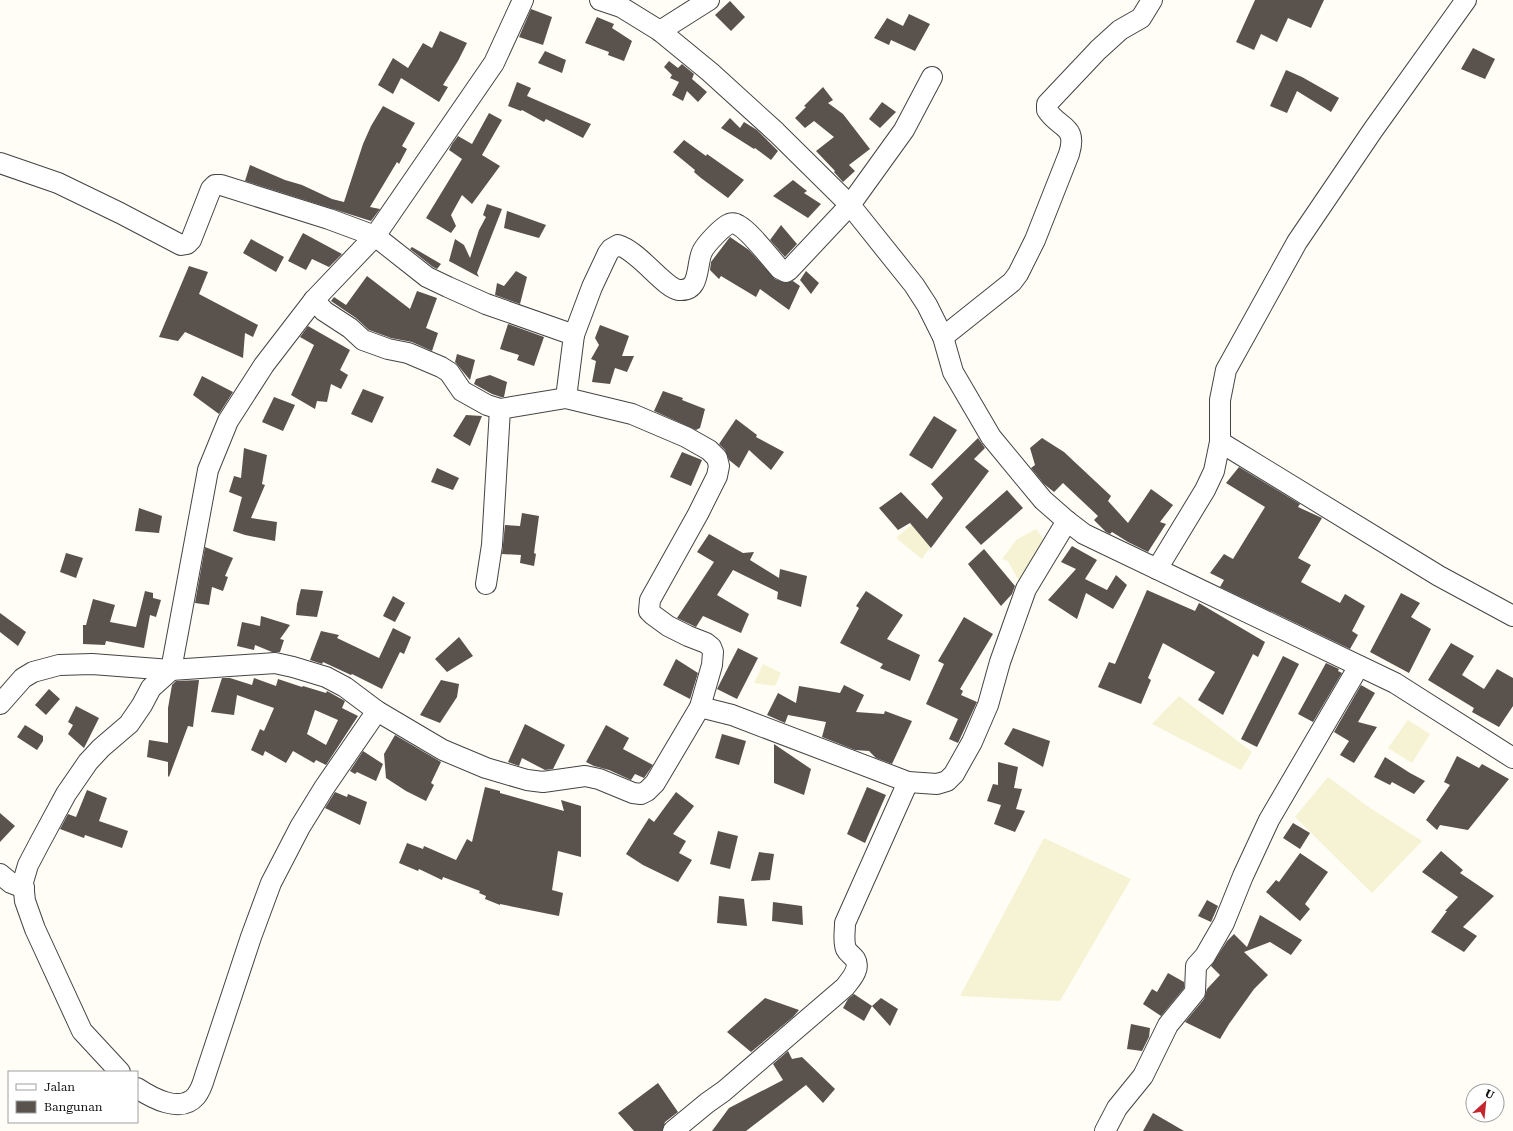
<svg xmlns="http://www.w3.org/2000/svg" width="1513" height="1131" font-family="'Roboto Serif',serif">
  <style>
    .farmland { fill: #f6f3d4 }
    .building { fill: #5a524d; fill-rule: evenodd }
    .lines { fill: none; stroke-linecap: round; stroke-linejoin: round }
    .minor-casing { stroke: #444; stroke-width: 22 }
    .minor { stroke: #fff; stroke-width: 20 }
  </style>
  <rect width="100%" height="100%" fill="#fffdf5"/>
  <!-- farmland -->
  <g class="farmland">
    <polygon points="923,515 940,532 922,559 896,538"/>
    <polygon points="1036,529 1048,545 1022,587 1008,561 1002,559 1016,540"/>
    <polygon points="763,664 781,673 775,686 754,683"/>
    <polygon points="1179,696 1252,752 1241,770 1152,724"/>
    <polygon points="1408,720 1430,734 1412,763 1388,748"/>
    <polygon points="1328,777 1370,808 1422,841 1372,893 1295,817"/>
    <polygon points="1044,838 1131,879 1060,1001 960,996"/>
  </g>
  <!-- building -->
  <g class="building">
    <polygon points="1255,0 1324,0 1311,28 1288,18 1277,42 1261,34 1254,50 1236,42"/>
    <polygon points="730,1 745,17 731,31 715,15"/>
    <polygon points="531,9 552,17 543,45 519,37"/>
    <polygon points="909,14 930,24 915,51 891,40 889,45 874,38 887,18 903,26"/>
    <polygon points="597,17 614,24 612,28 632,41 624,61 608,55 609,52 585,43"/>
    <polygon points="440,31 467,43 458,61 443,85 448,87 439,102 401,78 393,94 378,85 393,58 408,68 423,43 432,48"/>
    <polygon points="1473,48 1495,59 1485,79 1461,69"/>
    <polygon points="545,51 566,60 562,73 538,63"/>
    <polygon points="669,61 678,68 682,64 683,65 694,74 692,79 707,92 698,102 687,91 683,101 672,95 679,82 670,78 672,75 664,67"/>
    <polygon points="1286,70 1302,77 1339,98 1331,112 1297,91 1287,113 1270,106"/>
    <polygon points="517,82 531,88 527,96 591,124 583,138 546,119 544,122 522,110 521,111 508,106"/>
    <polygon points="823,87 833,100 828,103 843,114 870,149 849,165 855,171 843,182 834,172 835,171 816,151 834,137 814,121 805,128 795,118 806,107 804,106"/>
    <polygon points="882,102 896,112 880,128 869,119"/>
    <polygon points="383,106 415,123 402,146 407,149 399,164 397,162 370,207 380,209 371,221 245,181 250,165 285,180 302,185 332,199 344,202 363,144 371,126"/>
    <polygon points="489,113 502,120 482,155 500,166 472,204 462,195 451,215 456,226 451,233 426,218 462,159 449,150 452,144 458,136 472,144"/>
    <polygon points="730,118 740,128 744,122 757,130 778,151 771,160 755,148 754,149 721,128"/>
    <polygon points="684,140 706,156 707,154 744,180 728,198 701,178 694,172 695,170 673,152"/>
    <polygon points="793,180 807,191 804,193 821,204 808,218 773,196"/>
    <polygon points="487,204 502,209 477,273 479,277 449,261 455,239 464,245 470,258 479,230 486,217 483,215"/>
    <polygon points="507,211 546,225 539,238 504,228"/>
    <polygon points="781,225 797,244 785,257 770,240"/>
    <polygon points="303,233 342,254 329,267 312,259 306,270 288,261"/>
    <polygon points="730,237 749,250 775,279 786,283 793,281 800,286 789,310 760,289 756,297 721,276 719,279 710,270 711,262"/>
    <polygon points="251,239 284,257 276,272 243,253"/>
    <polygon points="412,247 441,264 437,269 433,267 410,249"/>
    <polygon points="189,266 208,272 199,294 258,325 253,337 245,333 243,358 185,332 178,341 159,337"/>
    <polygon points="516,271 527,277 520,304 495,295 497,283 504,286"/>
    <polygon points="806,271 819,283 811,294 800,280"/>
    <polygon points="367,276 410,309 417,291 437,298 426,328 438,333 432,351 412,342 391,338 369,330 356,318 331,301 334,297 346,305"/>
    <polygon points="508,324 544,337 534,366 517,360 519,355 500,349"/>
    <polygon points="600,325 629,336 622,356 634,356 627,372 615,368 610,384 592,382 596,361 591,359 599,345 595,338"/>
    <polygon points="308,326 350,350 340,370 348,375 341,389 331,384 327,402 317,401 315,409 291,395 314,345 300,337"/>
    <polygon points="457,354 475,360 470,380 455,362"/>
    <polygon points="490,375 507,382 504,397 501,397 492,394 474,384 476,379"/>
    <polygon points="202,376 233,392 219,414 193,395"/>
    <polygon points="363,389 384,397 372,423 351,414"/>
    <polygon points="663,391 683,398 682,400 705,409 700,428 696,430 654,411"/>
    <polygon points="274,397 295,405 283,431 262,422"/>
    <polygon points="466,415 482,416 470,446 453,436"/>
    <polygon points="934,416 957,430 932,469 909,455"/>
    <polygon points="736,419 757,435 756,437 784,452 771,470 749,450 739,468 729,460 725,450 719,444"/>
    <polygon points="978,438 985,448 974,459 989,471 931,548 910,523 898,530 879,508 901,492 927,519 943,498 931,484"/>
    <polygon points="1042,438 1064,452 1111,496 1108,501 1128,523 1151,489 1173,505 1160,522 1166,524 1148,552 1128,542 1112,532 1110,534 1106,532 1094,520 1098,516 1063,483 1054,492 1044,484 1031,468 1035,465 1030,448"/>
    <polygon points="244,448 267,455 262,484 265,485 251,518 277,522 275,541 245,535 233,531 242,497 229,492 234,476 241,478"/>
    <polygon points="682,452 702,460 691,486 670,477"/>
    <polygon points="1239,467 1300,504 1298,507 1322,518 1298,558 1311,565 1301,582 1340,603 1345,594 1365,606 1352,631 1358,635 1350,649 1220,587 1224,580 1210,573 1224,554 1233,559 1265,507 1226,483"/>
    <polygon points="437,468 459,478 453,490 431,482"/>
    <polygon points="1007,490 1023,508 981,545 965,527"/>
    <polygon points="139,508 162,516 159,533 135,531"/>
    <polygon points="522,513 539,516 534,553 536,554 534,566 520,563 521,555 502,554 505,525 520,526"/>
    <polygon points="709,534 743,553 754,552 750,560 779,578 780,569 807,576 801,607 777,599 778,592 733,570 717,595 749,614 741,633 703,616 696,627 677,618 714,562 697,552"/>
    <polygon points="1072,546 1097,560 1085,579 1107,590 1116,575 1127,585 1113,609 1086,593 1077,619 1048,600 1076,569 1061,562"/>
    <polygon points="205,547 233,558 225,576 228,577 223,591 212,587 209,605 195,603"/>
    <polygon points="984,549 1015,586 1012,594 1001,606 968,564"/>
    <polygon points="66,553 83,558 76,578 60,572"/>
    <polygon points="301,589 323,591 317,617 296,615 297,604"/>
    <polygon points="1147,590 1195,611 1199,603 1265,642 1258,657 1253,654 1223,715 1198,700 1215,672 1163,643 1148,678 1151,680 1141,704 1098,687 1109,662 1115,664"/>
    <polygon points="145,591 153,593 153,598 161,600 156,617 150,615 144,648 106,641 105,645 83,644 83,625 86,625 93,599 115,605 110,622 136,627"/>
    <polygon points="866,591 903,615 887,639 920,655 910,681 880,668 883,664 840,643 859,608 856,606"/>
    <polygon points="1401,593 1420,603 1411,617 1431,629 1409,673 1370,652"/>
    <polygon points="393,596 405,603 395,622 383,616"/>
    <polygon points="0,613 26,632 18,646 0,632"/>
    <polygon points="261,616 290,625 280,639 284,640 280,652 272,652 255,645 254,650 237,646 242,622 260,626"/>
    <polygon points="964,617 993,634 960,689 963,691 961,695 977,702 958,743 949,739 958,719 926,704 944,664 938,661"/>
    <polygon points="393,628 411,637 404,654 400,652 382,689 352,674 351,675 323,662 322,664 310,660 321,631 339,635 337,638 379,658"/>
    <polygon points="459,637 473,656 447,672 435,659"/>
    <polygon points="1451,643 1474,656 1462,675 1484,689 1497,669 1513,678 1513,706 1499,727 1472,712 1474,708 1428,680"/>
    <polygon points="738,648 758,658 737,699 717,689"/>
    <polygon points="1283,656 1299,664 1257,747 1241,739"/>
    <polygon points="676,659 698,673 690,699 663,685"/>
    <polygon points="1326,663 1339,669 1338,671 1342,673 1313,722 1298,714"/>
    <path d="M222 678H230L252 685 254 678 276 686 278 679 302 687 303 686 326 693 327 691 345 701 342 708 358 716 326 765 316 760 314 763 293 751 286 763 265 751 263 756 251 750 260 729 264 731 274 708 237 695 234 715 211 712ZM315 710 338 720 326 745 307 734Z"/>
    <polygon points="199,680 193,727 188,726 169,777 168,776 168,762 147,757 149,740 168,743 168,708 172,685 176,681"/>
    <polygon points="441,680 459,684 457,697 440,723 420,715"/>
    <polygon points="844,685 864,695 856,712 884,714 885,711 912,721 892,764 876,758 869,751 855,750 822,737 826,722 788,715 785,723 767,715 778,693 796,703 799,686 840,693"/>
    <polygon points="1361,685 1375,693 1358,722 1377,727 1354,763 1340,755 1349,741 1334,732"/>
    <polygon points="49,689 60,699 46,715 35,705"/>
    <polygon points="76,706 99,718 84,748 68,734 73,725 68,722"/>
    <polygon points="525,724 565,745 553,769 545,770 522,758 519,766 508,762"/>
    <polygon points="25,725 43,736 43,741 37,750 17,737"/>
    <polygon points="606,725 629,738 623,749 653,765 644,778 635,774 631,780 609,770 594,766 586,762"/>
    <polygon points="1013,728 1050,741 1043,767 1004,744"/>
    <polygon points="722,734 746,741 739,765 715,758"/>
    <polygon points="395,735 441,762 431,783 434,785 426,801 406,791 386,778 384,754"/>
    <polygon points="774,744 811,769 804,795 774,783"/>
    <polygon points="363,751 383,764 376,781 357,772 355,774 350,771"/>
    <polygon points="1457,756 1479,768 1482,764 1509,779 1468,830 1440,825 1437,830 1426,820 1450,785 1444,782"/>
    <polygon points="1385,757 1410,773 1425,781 1414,794 1392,782 1390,785 1374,777"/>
    <polygon points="998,762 1018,767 1014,788 1022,789 1016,809 1025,811 1015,832 994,824 1001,805 987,801 993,784 998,785"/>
    <polygon points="485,787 500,791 500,793 564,811 561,800 581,806 581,857 558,851 552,890 563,893 559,916 500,904 500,905 485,899 486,896 479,893 480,891 443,877 442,880 419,869 418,871 399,863 407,843 423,849 424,846 456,860 467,839 472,842"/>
    <polygon points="867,787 886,795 865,843 847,834"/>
    <polygon points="87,790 107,798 99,821 128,831 122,848 85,835 84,838 60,829 68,814 76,817"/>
    <polygon points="335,792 347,797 348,794 367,802 360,825 325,808"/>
    <polygon points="676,792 694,806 673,834 686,841 679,853 692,860 678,882 643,865 626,854 649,818 654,822"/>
    <polygon points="0,813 15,826 0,842"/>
    <polygon points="1293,823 1310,833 1300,849 1283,838"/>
    <polygon points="718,831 738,836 730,869 710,864"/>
    <polygon points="1441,851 1463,870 1460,873 1494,896 1463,927 1477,936 1464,952 1431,932 1447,911 1445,911 1458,897 1422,872"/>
    <polygon points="759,852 774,854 770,880 751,881"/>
    <polygon points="1300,853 1328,872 1305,904 1310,909 1300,921 1266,892 1276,880 1279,882"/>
    <polygon points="719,896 744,899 747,926 717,923"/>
    <polygon points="1207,900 1218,906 1211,922 1198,916"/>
    <polygon points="773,902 802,906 803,925 772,921"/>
    <polygon points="1260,915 1302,940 1291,955 1270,942 1244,952 1268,975 1254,989 1229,1024 1220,1039 1185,1022 1204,999 1207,989 1220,975 1211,966 1227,941 1234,934 1247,947"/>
    <polygon points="1168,973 1184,982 1184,988 1161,1016 1143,1004 1152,989 1157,992"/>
    <polygon points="854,994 872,1006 864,1021 843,1008 848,999"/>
    <polygon points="765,998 799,1010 793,1017 751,1052 727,1032"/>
    <polygon points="881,998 898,1009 890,1026 872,1006"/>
    <polygon points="1131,1024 1150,1028 1149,1037 1142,1051 1127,1049"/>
    <polygon points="788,1051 792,1059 802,1057 835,1089 823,1103 806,1085 746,1131 712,1131 729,1108 783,1080 773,1064"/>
    <polygon points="658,1083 678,1112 665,1122 662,1131 634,1131 618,1113"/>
    <polygon points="1153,1113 1184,1131 1143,1131"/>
  </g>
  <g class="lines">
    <defs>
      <g id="minor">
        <polyline points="600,0 621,7 660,31 710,72 776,132 850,205 914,285 927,305 943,337 953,372 991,437 1043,500 1067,521 1084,534 1395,683 1513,758"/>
        <polyline points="660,31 709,0"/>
        <polyline points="0,163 58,183 120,213 181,245 187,244 191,240 211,189 215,185 221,185 329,219 375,236 427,277 448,287 486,304 574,335 566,398"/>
        <path d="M574 335 592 287 608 253 611 249 618 245C639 251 664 288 679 290 701 292 696 265 702 252 705 245 722 227 729 224 732 223 735 223 738 225 750 231 770 258 780 269L786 272 789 270 850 205 904 130 932 77"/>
        <path d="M943 337 1012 282 1018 274 1035 240 1069 154C1078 125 1059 129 1047 110V104L1098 50 1120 30 1141 18 1152 0"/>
        <polyline points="1220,442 1439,576 1513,616"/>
        <polyline points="1157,569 1205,490 1214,471 1220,442 1220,400 1226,370 1297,242 1373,130 1466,0"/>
        <polyline points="486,584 492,545 500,409"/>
        <polyline points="0,704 23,678 33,672 59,665 92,664 171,670 275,663 293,667 326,677 345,687 377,711 443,750 486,768 527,780 543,782 585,776 599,779 633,793 641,794 647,791 655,783 700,707 712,665 713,652 711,647 706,643 688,636 668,626 653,615 649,611 650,600 698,514 717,476 719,466 717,458 709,450 686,437 632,414 566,398 500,409 487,405 462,391 449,372 441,367 408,353 388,349 363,340 350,328 324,311 314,300"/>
        <polyline points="700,707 732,715 908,782 937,784 947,781 954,774 972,742 988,705 1000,662 1026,589 1067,521"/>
        <polyline points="0,874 11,883 24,888"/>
        <polyline points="120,1072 82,1031 35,929 25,901 23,882 28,865 39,844 66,794 88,762 101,748 129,724 142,705 151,688 171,670 208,470 228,421 264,365 314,300 375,236 494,63 523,0"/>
        <path d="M137 1088C152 1098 181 1114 196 1096 201 1090 203 1083 205 1076L251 937 271 883 300 827 324 788 377 711"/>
        <path d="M673 1131 707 1103 724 1091 845 987C851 979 861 969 855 959 852 955 848 953 846 949 843 941 845 932 845 923L908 782"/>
        <polyline points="1105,1131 1117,1108 1143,1076 1168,1025 1195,992 1196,966 1205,956 1224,923 1243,876 1269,820 1359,666"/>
      </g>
    </defs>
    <!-- minor casing -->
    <use href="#minor" class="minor-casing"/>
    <!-- minor -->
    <use href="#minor" class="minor"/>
  </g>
  <!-- legend -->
  <rect x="8" y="1071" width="130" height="52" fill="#ffffff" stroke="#a0a0a0"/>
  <rect x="16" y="1084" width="20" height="6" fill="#ffffff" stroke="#a0a0a0"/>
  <text x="44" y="1091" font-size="12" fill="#111111">Jalan</text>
  <rect x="16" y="1101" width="20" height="12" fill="#5a524d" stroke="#a0a0a0"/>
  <text x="44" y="1111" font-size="12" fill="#111111">Bangunan</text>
  <!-- north arrow -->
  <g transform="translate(1485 1103) rotate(27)"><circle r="19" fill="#ffffff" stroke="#a0a0a0"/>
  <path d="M0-3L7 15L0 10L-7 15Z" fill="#c4262e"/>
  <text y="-6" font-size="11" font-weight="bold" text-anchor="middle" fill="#111111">U</text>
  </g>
</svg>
